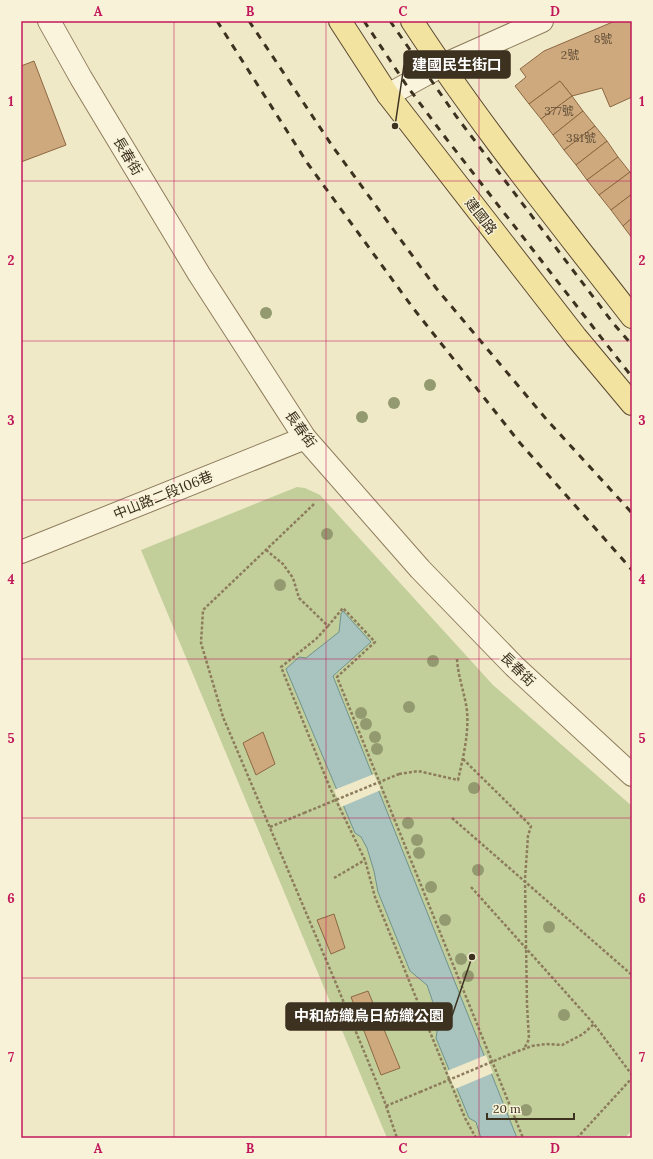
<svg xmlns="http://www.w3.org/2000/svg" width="653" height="1159" font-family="Lora,'Noto Sans TC',serif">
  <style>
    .green { fill: #c2cf9b }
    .water { fill: #a9c4bf; stroke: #6f938e }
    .pier { fill: #f0e9c8 }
    .building { fill: #cea97e; stroke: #8c6842 }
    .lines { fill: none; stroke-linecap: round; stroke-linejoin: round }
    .minor-casing { stroke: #8d7c5c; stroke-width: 24 }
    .major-casing { stroke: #5b4930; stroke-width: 24 }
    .path { stroke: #8d7c5c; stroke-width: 2.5; stroke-dasharray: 3 2; stroke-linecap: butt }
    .minor { stroke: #faf4dc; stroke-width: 22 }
    .major { stroke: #f2e3a1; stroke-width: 22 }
    .rail { stroke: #3d3120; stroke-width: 3; stroke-dasharray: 7 7; stroke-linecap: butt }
    .path-bridge { stroke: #8d7c5c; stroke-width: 2.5; stroke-dasharray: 3 2; stroke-linecap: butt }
    .tree { fill: #939a6f }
    .grid { fill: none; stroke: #c2185b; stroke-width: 1; stroke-opacity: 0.55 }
    .labels { text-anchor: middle; stroke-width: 3; stroke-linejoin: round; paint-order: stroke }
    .number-label { font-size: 12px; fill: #614f38 }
    .street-label { font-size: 14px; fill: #3d3120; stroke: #f7f2d8 }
    .leader { fill: none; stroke: #3d3120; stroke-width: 1.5 }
    .callout-dot { fill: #3d3120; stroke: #f7f2d8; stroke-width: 1.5 }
    .callout { fill: #3d3120; stroke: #3d3120; stroke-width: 1.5 }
    .callout-label { font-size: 15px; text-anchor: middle; font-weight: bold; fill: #fff }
    .neatline { fill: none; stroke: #c2185b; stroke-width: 1.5 }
    .grid-label { font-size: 13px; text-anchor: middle; font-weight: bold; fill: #c2185b }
  </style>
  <rect width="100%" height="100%" fill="#f0e9c8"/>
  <!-- green -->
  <polygon class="green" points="297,487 305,488 320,495 493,685 632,806 632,1130 625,1138 387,1138 141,550"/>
  <!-- water -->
  <polygon class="water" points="343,611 371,642 333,676 517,1138 481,1138 476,1122 469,1118 436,1038 439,1020 427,985 410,971 378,892 374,871 367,848 361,837 355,833 286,669 299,657 306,658 339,632 341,614"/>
  <!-- pier -->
  <g class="pier">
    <polygon points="374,774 381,790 341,807 334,790"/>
    <polygon points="486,1055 493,1073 455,1089 447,1071"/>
  </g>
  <!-- building -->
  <g class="building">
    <polygon points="615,21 632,21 632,97 610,107 602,88 572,96 560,81 529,104 515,86 526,77 520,69 544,51"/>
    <polygon points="34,61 66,145 21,162 21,66"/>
    <polygon points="560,81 572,96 541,119 529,104"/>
    <polygon points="572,96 583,111 553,135 541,119"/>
    <polygon points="583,111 595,126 564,150 553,135"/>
    <polygon points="595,126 607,141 576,165 564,150"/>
    <polygon points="607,141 618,157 587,180 576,165"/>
    <polygon points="618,157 630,172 599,195 587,180"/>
    <polygon points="630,172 632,175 632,194 611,210 599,195"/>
    <polygon points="632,194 632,218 623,226 611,210"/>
    <polygon points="632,218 632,238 623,226"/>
    <polygon points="263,732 275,764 256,775 243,743"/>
    <polygon points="334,914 345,948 331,954 317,920"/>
    <polygon points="368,991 400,1068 381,1075 351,997"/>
  </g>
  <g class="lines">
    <defs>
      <g id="minor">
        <polyline points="49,21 81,78 199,274 305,438 420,569 514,666 632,775"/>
        <polyline points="388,95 441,66 542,21"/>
        <polyline points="21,552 305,438"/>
      </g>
      <g id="major">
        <polyline points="340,21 388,95 576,337 632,404"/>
        <path d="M412 21C479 124 557 220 632 317"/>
      </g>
    </defs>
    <!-- minor casing -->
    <use href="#minor" class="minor-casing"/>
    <!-- major casing -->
    <use href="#major" class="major-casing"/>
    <!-- path -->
    <g class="path">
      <polyline points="314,504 203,610 201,643 223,717 335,981 384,1100 397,1138"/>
      <polyline points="266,550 283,564 293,578 299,598 328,626 343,608 375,642 337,677 523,1138"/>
      <polyline points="328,626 316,639 281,667 330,788 365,860 375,897 465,1118 476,1138"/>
      <polyline points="463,759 531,826 528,836 525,879 527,1005 529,1039 524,1049"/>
      <path d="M399 774 418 771 458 780C463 758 469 734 467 711 465 694 458 677 457 659"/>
      <polyline points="452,818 632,975"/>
      <polyline points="270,827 304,813"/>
      <polyline points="334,878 365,860"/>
      <polyline points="471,887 594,1024"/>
      <polyline points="392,1024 422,1010"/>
      <polyline points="513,1053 532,1046 546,1044 562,1045 583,1034 594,1024 632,1075"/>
      <polyline points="386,1106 420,1092"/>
      <polyline points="577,1138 632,1078"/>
    </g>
    <!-- minor -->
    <use href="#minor" class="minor"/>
    <!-- major -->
    <use href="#major" class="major"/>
    <!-- rail -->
    <g class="rail">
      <polyline points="217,21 308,164 413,308 520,443 632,570"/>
      <polyline points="249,21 333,147 436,288 547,420 632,513"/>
      <polyline points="364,21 407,86 445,137 632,377"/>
      <polyline points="390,21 456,116 613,323 632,345"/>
    </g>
    <!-- path-bridge -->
    <g class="path-bridge">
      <polyline points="304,813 399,774"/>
      <polyline points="420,1092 513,1053"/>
    </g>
  </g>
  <!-- trees -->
  <g class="tree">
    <circle cx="266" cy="313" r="6"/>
    <circle cx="430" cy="385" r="6"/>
    <circle cx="394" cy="403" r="6"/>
    <circle cx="362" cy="417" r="6"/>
    <circle cx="327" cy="534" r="6"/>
    <circle cx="280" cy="585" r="6"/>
    <circle cx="433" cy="661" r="6"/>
    <circle cx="409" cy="707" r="6"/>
    <circle cx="361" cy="713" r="6"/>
    <circle cx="366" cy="724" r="6"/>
    <circle cx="375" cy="737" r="6"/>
    <circle cx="377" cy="749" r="6"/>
    <circle cx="474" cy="788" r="6"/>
    <circle cx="408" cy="823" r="6"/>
    <circle cx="417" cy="840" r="6"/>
    <circle cx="419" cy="853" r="6"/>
    <circle cx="478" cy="870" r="6"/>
    <circle cx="431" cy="887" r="6"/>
    <circle cx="445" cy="920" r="6"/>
    <circle cx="549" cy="927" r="6"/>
    <circle cx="461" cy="959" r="6"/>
    <circle cx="468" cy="976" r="6"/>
    <circle cx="564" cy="1015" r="6"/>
    <circle cx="526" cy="1110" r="6"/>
  </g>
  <!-- grid -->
  <path class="grid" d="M174 21V1138M326 21V1138M479 21V1138M21 181H632M21 341H632M21 500H632M21 659H632M21 818H632M21 978H632"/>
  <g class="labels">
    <!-- number labels -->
    <g class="number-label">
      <text x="603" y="43">8號</text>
      <text x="570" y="59">2號</text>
      <text x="559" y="115">377號</text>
      <text x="581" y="142">381號</text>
    </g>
    <!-- street labels -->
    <g class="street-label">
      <text transform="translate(128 156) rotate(59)" y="5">長春街</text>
      <text transform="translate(481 216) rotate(52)" y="5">建國路</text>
      <text transform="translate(301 429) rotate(54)" y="5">長春街</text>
      <text transform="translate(163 495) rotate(-22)" y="5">中山路二段106巷</text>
      <text transform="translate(518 669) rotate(44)" y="5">長春街</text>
    </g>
  </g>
  <!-- callouts -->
  <path class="leader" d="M395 126L404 65M472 957L452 1016"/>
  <g class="callout-dot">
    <circle cx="395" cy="126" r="4"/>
    <circle cx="472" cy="957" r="4"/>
  </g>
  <g class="callout">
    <rect x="404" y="51" width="106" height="27" rx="4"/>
    <rect x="286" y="1003" width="166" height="27" rx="4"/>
  </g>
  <g class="callout-label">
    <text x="457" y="70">建國民生街口</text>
    <text x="369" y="1021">中和紡織烏日紡織公園</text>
  </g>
  <!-- border -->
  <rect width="653" height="1159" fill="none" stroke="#f7f2d8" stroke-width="44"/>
  <!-- scale -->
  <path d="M487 1113v6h87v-6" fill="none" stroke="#3d3120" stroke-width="2"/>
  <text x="493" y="1113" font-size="12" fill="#3d3120" stroke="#f7f2d8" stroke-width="3" paint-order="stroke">20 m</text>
  <rect x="22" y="22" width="609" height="1115" class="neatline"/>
  <g class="grid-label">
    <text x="98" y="16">A</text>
    <text x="250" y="16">B</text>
    <text x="403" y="16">C</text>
    <text x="555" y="16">D</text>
    <text x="11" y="106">1</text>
    <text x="642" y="106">1</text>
    <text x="11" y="265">2</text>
    <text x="642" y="265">2</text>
    <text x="11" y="425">3</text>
    <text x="642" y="425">3</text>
    <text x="11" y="584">4</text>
    <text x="642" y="584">4</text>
    <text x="11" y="743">5</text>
    <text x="642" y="743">5</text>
    <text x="11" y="903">6</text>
    <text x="642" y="903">6</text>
    <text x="11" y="1062">7</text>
    <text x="642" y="1062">7</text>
    <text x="98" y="1153">A</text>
    <text x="250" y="1153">B</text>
    <text x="403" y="1153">C</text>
    <text x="555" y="1153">D</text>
  </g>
</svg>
